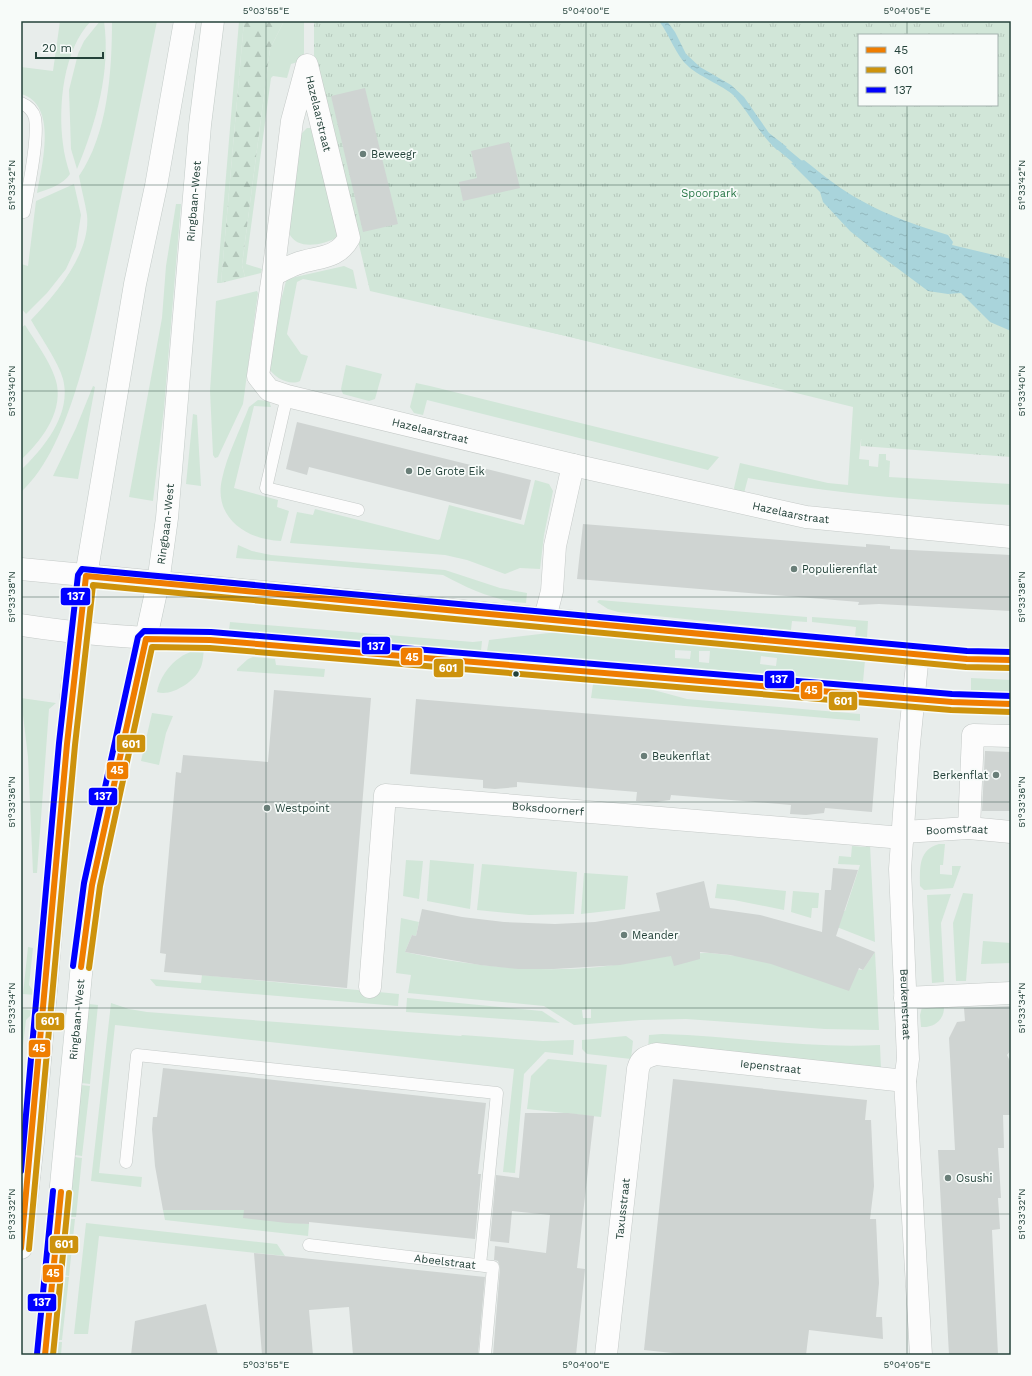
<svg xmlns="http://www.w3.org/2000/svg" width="1032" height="1376" font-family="'Work Sans',sans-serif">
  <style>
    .grass { fill: #d1e6d8; fill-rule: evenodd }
    .forest { fill: url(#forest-firs) }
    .park { fill: url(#park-tufts); fill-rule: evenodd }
    .water { fill: url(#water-ripples) }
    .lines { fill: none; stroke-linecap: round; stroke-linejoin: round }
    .stream { stroke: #a9d4db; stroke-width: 7 }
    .building { fill: #cfd4d2 }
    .service-casing { stroke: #c5cac8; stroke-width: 13 }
    .minor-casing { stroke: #c5cac8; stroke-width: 23 }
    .tertiary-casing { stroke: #c5cac8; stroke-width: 23 }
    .secondary-casing { stroke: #c3cbc8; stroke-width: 23 }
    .service { stroke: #fcfcfc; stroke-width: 12 }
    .minor { stroke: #fcfcfc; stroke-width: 22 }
    .tertiary { stroke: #fcfcfc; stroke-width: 22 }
    .secondary { stroke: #fcfcfc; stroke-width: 22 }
    .bus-1-casing { stroke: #f7fbf9; stroke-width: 9 }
    .bus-2-casing { stroke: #f7fbf9; stroke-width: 9 }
    .bus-3-casing { stroke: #f7fbf9; stroke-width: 9 }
    .bus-1 { stroke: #ef7d00; stroke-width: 6 }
    .bus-2 { stroke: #cd920c; stroke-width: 6 }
    .bus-3 { stroke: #00f; stroke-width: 6 }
    .ticks { fill: none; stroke: #24423a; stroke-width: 1; stroke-opacity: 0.45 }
    .poi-dot { fill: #697e78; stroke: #f7fbf9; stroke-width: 1.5 }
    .bus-dot { fill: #24423a; stroke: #f7fbf9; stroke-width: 1.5 }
    .labels { text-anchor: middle; stroke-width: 3.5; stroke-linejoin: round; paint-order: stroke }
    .street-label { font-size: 11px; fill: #24423a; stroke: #f7fbf9 }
    .poi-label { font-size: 11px; fill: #24423a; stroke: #f7fbf9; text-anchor: start }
    .park-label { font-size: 11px; fill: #2d7a4b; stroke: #f7fbf9 }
    .line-badge { stroke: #f7fbf9; stroke-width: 1.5 }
    .badge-label { font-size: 11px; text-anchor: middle; font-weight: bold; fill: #fff }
    .neatline { fill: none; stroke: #24423a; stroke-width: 1.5 }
    .ticks-label { font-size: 10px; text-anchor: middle; fill: #24423a }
  </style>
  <defs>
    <pattern id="forest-firs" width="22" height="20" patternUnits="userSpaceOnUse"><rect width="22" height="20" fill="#d1e6d8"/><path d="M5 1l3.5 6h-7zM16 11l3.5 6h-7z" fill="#b3c6ba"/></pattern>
    <pattern id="park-tufts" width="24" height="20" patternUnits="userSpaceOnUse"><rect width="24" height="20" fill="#d1e6d8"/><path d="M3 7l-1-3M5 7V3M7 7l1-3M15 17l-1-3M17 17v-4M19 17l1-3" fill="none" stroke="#b3c6ba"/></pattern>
    <pattern id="water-ripples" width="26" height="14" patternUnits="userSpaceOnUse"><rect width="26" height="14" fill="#a9d4db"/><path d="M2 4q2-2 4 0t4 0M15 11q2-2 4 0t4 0" fill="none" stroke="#91b7bd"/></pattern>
  </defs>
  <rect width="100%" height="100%" fill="#e8edeb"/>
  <!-- grass -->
  <g class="grass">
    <path d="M60 21H91C63 50 58 106 63 144 64 154 67 165 70 174 63 185 48 189 37 193 42 165 58 104 21 94V67L53 71Z"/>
    <path d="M100 21H104C111 71 96 123 77 169L71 149 69 90 78 54 84 41Z"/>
    <path d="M112 21H157C142 97 126 173 110 249 94 318 74 444 21 492V470C44 448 72 414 63 379 59 363 40 336 31 320 56 294 91 253 87 215 85 202 81 188 79 176 108 134 112 71 112 21Z"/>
    <polygon points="239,21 244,21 221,283 217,283"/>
    <polygon points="284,21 304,21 304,60 291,64 287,78 273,76 271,78 246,264 262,269 261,273 245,277 242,265 270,49"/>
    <path d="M307 128H313L338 237C323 245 297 251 289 233L301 134Z"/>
    <polygon points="74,184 81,215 76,247 66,269 47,293 26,314 21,308 21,264 28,266 36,201"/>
    <polygon points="176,204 181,204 164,408 153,501 129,497 162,318 166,266"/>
    <path d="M780 211 880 440 861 439 859 459 869 460V466L878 467 879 454H886V460L890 461 889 477 1011 484V505C922 501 835 494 748 478L744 493 735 491 734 488 740 463 828 483 848 485 853 407 380 290Z"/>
    <path d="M344 266 353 270 357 289 303 279 297 282 287 334 301 354 308 356 300 381C290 386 274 378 269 368L274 328 286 281 291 278Z"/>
    <polygon points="257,291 258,293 243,404 218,457 215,458 213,455 210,391 216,301"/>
    <path d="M25 325C35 341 54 367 57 385 62 414 41 441 21 460V328Z"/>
    <polygon points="346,365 382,374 375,399 369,401 343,394 341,389"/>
    <polygon points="416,383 430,386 719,457 708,470 427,400 423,415 414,413 410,407"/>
    <polygon points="93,386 95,387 78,479 53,476 76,428"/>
    <path d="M258 400 269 401 271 407 254 406 234 488 278 500 277 507 289 511 281 541C247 540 213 518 222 479 227 455 240 430 249 407Z"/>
    <polygon points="193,414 197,415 201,486 186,484"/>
    <polygon points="535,480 549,484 553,491 544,535 540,569 520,568 505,574 467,560 445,555 290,543 297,512 313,515 315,509 438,540 440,539 449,505 524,525"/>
    <path d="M238 545 252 551 271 555 445 570 500 588 527 593 526 603C495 601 469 589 443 575L236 558Z"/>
    <polygon points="599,600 807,617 807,622 792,621 791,630 618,612 608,609 597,602"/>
    <polygon points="812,617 868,621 867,638 855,637 856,627 812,622"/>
    <polygon points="230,622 473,642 482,641 481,651 229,630"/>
    <path d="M566 631 865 660 863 682 487 651 489 640ZM675 650 691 651 690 659 675 658ZM699 651H710L709 663 699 662ZM761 656 777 658 776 666 760 664Z"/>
    <path d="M204 650C203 656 203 664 200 669 194 682 171 697 157 692 161 671 181 649 204 650Z"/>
    <polygon points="253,657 275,659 276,665 325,669 324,677 237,671 237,669 248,659"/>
    <polygon points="971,678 1011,680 1011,692 971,690"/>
    <polygon points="593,684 635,685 687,699 860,714 860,721 591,698"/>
    <polygon points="21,698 56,703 49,709 37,873 33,873 28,757"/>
    <polygon points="152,713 173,716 166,733 159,765 141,761"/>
    <path d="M939 844H945L943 865H940V874L952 875V866H949H961L953 888 924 890 920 886C920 868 918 850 939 844Z"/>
    <polygon points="867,845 870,845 875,942 824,922 825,910 845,911 860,865 838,864 839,856 851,857 852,846 866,847"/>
    <polygon points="406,860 423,861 419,899 403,896"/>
    <polygon points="430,860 474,864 470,909 427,901"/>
    <polygon points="482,864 577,872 574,914 529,915 477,910"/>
    <polygon points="584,873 628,876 625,909 581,914"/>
    <polygon points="717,884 786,891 784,910 734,900 715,898"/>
    <polygon points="793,891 819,893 818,908 812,908 811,918 791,912"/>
    <polygon points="963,893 973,894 966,981 956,981 953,923"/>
    <polygon points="951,894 941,923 944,982 932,983 927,895"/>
    <path d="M401 918 419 922 416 936 412 935 405 952C470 966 533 973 599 967 636 963 672 952 710 953L863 970 875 952 879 1030 825 1029 686 1019 641 1020 574 1025 544 1006 408 993 411 975 396 973ZM591 1009V1018H583L582 1010Z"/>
    <polygon points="983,941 1011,943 1011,963 981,964"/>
    <polygon points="28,947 33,948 29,985 36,995 23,994"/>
    <polygon points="202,975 399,994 398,1006 156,986 150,979 201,983"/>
    <polygon points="407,998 542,1011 560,1023 406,1012"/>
    <polygon points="111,1003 129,1009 147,1012 461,1036 462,1035 543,1041 574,1040 573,1055 545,1052 524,1074 515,1173 503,1172 514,1069 115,1025 99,1173 142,1177 141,1187 91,1181"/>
    <polygon points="89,1004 98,1005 90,1084 81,1083"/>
    <path d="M944 1005C945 1019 935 1028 921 1027L920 1015 922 1007Z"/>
    <polygon points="22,1009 35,1011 26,1020 22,1054"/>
    <path d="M662 1034C734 1036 807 1049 880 1045L881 1069 648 1049 649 1035Z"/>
    <polygon points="626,1036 633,1041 631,1059 587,1054 582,1049 582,1040"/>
    <polygon points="548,1059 607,1065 601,1117 527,1109 531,1076"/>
    <polygon points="81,1085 90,1086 82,1156 75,1155"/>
    <polygon points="75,1157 82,1158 76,1217 69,1217"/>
    <polygon points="163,1210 244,1210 291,1223 287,1227 279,1227 287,1227 292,1222 309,1224 308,1236 165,1220"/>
    <polygon points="69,1219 75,1219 69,1276 64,1275"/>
    <polygon points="86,1223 277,1244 285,1256 99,1236 88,1334 74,1334"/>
    <polygon points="64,1277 69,1277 62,1340 57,1340"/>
    <polygon points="57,1342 62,1342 61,1355 56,1355"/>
  </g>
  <!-- forest -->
  <polygon class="forest" points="244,21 284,21 270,49 242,265 245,277 221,283"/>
  <!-- park -->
  <path class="park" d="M314 21H1011V457L861 446 862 404 370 291 314 56ZM859 35H997V105H859Z"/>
  <!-- water -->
  <g class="water">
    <path d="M659 21H667L675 32 686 54 700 67 731 85 744 97 769 133 787 147 777 150C758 132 751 116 735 97 728 88 700 77 689 67 675 55 670 35 659 21Z"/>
    <path d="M804 160C823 175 841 190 862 201 889 216 918 226 948 235L953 242 952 245 1011 259V331L990 322 961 293 948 294 928 291 885 259 850 231 823 202 820 192 791 163Z"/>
  </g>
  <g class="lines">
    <!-- stream -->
    <polyline class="stream" points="775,143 805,168"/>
  </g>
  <!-- building -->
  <g class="building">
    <polygon points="365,88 398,224 363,232 331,96"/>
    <polygon points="509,142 520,188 463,201 459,182 477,178 471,151"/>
    <polygon points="297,422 531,480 521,520 309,467 307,475 286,469"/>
    <polygon points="583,524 866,547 866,544 890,546 890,549 1011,555 1011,611 879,604 858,605 859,602 577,579"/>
    <polygon points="274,690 371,698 347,988 164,972 166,954 160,953 176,772 181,773 183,755 268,762"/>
    <polygon points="416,699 878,738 872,812 825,808 824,813 806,815 790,814 791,805 671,795 670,800 656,802 636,801 637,792 517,782 517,787 495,789 483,788 483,780 410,774"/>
    <polygon points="985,751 1011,752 1011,811 982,811"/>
    <polygon points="833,868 858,870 836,936 875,952 863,970 859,968 849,991 771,964 730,955 700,952 700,959 674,966 671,956 620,965 554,969 518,969 480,965 405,952 412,935 416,936 422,909 462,917 504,922 555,924 595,922 660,911 656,893 704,881 710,908 760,915 822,932 825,890 831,890"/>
    <polygon points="1011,1006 1011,1050 1007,1055 1011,1063 1011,1115 1003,1115 1004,1148 998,1148 1001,1198 998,1198 1000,1229 992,1230 998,1355 949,1355 938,1150 955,1150 949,1038 957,1022 965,1021 964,1008"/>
    <polygon points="163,1068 486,1103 478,1174 481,1174 475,1239 309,1222 309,1224 287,1223 243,1218 244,1210 163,1210 155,1166 152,1129 153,1117 157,1117"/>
    <polygon points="673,1079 867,1100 865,1120 871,1120 874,1186 870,1219 876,1219 879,1283 876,1317 882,1317 883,1339 809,1330 806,1355 692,1355 644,1350"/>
    <polygon points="525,1113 568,1113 594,1116 577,1268 585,1269 576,1355 493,1355 500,1268 498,1261 494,1260 495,1246 546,1253 550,1215 512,1211 509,1243 490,1241 496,1175 519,1178"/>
    <polygon points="254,1253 485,1277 478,1355 353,1355 349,1307 309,1310 313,1355 262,1355"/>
    <polygon points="206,1304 218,1355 131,1355 135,1321"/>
  </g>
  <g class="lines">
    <defs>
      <g id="service">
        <path d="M21 103C28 106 33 110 35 118 39 139 28 190 24 212"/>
        <polyline points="287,396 266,488 358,510"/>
        <polyline points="126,1162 137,1055 497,1093 480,1265"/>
        <path id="s1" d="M309 1245 493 1267 485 1355"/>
      </g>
      <g id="minor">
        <path id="s2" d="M273 275 292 121 307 65 349 238C337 260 317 256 296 264 288 267 281 271 273 275L258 376 269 390 287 396 573 465 806 517 1011 537"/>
        <polyline points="545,618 552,591 555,546 573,465"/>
        <path id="s3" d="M918 654 909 744 900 869 908 1059 905 1081 921 1355"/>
        <polyline points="969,828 973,735 1011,736"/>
        <path id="s4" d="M903 832 969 828 1011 832"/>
        <path id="s5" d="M370 987 385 795 903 838"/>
        <polyline points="905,998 1011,993"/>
        <path id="s6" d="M606 1355 638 1069C641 1058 646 1057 656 1054L905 1081"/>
      </g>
      <g id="tertiary">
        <polyline points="21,569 967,659 1011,660"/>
        <path d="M21 625C85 635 145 639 210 640L952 702 1011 704"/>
      </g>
      <g id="secondary">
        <polyline points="21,1248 33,1142 72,687 86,576 135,284 156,186 185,21"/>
        <path id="s7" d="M45 1355 83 953 92 885 158 583 167 518 200 125 213 21"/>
      </g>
    </defs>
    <!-- service casing -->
    <use href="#service" class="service-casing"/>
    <!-- minor casing -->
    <use href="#minor" class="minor-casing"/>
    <!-- tertiary casing -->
    <use href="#tertiary" class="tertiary-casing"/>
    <!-- secondary casing -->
    <use href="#secondary" class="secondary-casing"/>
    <!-- service -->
    <use href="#service" class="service"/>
    <!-- minor -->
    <use href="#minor" class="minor"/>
    <!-- tertiary -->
    <use href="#tertiary" class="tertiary"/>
    <!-- secondary -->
    <use href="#secondary" class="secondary"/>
    <defs>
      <g id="bus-1">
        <polyline points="81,967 92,885 146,639 210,640 952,702 1011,704"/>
        <polyline points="21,1248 67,744 86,576 967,659 1011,660"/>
        <polyline points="45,1355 61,1192"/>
      </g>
      <g id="bus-2">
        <polyline points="89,968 100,886 152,647 210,648 951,710 1011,712"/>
        <polyline points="29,1249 75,745 93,585 966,667 1011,668"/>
        <polyline points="53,1355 69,1193"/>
      </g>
      <g id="bus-3">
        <polyline points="73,966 84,883 138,637 144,631 211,632 952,694 1011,696"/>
        <polyline points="21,1171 59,743 78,575 82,569 967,651 1011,652"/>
        <polyline points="37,1354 53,1191"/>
      </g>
    </defs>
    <!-- bus-1 casing -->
    <use href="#bus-1" class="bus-1-casing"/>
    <!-- bus-2 casing -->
    <use href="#bus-2" class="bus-2-casing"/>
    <!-- bus-3 casing -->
    <use href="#bus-3" class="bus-3-casing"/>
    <!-- bus-1 -->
    <use href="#bus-1" class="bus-1"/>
    <!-- bus-2 -->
    <use href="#bus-2" class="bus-2"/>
    <!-- bus-3 -->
    <use href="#bus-3" class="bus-3"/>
  </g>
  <!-- ticks -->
  <path class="ticks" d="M266 21V1355M586 21V1355M907 21V35M907 105V1355M21 185H1011M21 391H1011M21 597H1011M21 802H1011M21 1008H1011M21 1214H1011"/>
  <!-- markers -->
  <g class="poi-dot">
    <circle cx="363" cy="154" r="4"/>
    <circle cx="409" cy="471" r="4"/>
    <circle cx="794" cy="569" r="4"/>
    <circle cx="644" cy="756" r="4"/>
    <circle cx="996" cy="775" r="4"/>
    <circle cx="267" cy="808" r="4"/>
    <circle cx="624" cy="935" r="4"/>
    <circle cx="948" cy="1178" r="4"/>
  </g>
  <circle class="bus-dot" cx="516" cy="674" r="3.5"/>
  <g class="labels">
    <!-- street labels -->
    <g class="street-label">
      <text dy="4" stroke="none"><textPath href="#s2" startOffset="263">Hazelaarstraat</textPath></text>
      <text dy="4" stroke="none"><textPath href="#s7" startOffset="1165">Ringbaan-West</textPath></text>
      <text dy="4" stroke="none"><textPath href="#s2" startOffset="764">Hazelaarstraat</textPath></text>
      <text dy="4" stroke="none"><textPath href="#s2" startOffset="1134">Hazelaarstraat</textPath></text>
      <text dy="4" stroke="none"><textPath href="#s7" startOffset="841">Ringbaan-West</textPath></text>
      <text dy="4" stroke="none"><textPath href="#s5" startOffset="356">Boksdoornerf</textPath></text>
      <text dy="4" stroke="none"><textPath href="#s4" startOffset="54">Boomstraat</textPath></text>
      <text dy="4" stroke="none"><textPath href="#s3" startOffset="351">Beukenstraat</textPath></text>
      <text dy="4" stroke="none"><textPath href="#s7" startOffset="337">Ringbaan-West</textPath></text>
      <text dy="4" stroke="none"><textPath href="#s6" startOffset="428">Iepenstraat</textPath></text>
      <text dy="4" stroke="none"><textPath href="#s6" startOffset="147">Taxusstraat</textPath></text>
      <text dy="4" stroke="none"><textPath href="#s1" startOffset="137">Abeelstraat</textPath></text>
    </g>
    <!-- poi labels -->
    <g class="poi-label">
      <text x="371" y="158">Beweegr</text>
      <text x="417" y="475">De Grote Eik</text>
      <text x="802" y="573">Populierenflat</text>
      <text x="652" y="760">Beukenflat</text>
      <text x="988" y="779" text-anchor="end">Berkenflat</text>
      <text x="275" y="812">Westpoint</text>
      <text x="632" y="939">Meander</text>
      <text x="956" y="1182">Osushi</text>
    </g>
    <!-- park labels -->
    <g class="park-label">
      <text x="709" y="197">Spoorpark</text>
    </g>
  </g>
  <g class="line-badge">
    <rect x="60" y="587" width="31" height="19" rx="4" fill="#00f"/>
    <rect x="361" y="636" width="30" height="19" rx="4" fill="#00f"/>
    <rect x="400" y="647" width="23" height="19" rx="4" fill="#ef7d00"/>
    <rect x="433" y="658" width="31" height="20" rx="4" fill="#cd920c"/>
    <rect x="764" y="670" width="31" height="19" rx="4" fill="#00f"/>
    <rect x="800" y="681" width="23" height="19" rx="4" fill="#ef7d00"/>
    <rect x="828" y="691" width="30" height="20" rx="4" fill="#cd920c"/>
    <rect x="116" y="734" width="30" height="19" rx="4" fill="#cd920c"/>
    <rect x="106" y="761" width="23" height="19" rx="4" fill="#ef7d00"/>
    <rect x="88" y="787" width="30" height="19" rx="4" fill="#00f"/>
    <rect x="35" y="1012" width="30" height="19" rx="4" fill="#cd920c"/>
    <rect x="28" y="1039" width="23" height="19" rx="4" fill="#ef7d00"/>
    <rect x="49" y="1235" width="30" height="19" rx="4" fill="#cd920c"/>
    <rect x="42" y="1264" width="22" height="19" rx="4" fill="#ef7d00"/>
    <rect x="27" y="1293" width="30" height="19" rx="4" fill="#00f"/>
  </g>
  <g class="badge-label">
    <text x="76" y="600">137</text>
    <text x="376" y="650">137</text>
    <text x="412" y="661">45</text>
    <text x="448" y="672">601</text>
    <text x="779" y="683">137</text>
    <text x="811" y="694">45</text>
    <text x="843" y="705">601</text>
    <text x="131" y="748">601</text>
    <text x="117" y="774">45</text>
    <text x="103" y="800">137</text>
    <text x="50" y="1025">601</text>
    <text x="39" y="1052">45</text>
    <text x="64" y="1248">601</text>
    <text x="53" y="1277">45</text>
    <text x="42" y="1306">137</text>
  </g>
  <!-- border -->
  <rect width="1032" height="1376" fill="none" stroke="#f7fbf9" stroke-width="44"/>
  <!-- legend -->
  <rect x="858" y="34" width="140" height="72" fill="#f7fbf9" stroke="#a3b1ad"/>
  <rect x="866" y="47" width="20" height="6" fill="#ef7d00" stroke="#a3b1ad"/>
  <text x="894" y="54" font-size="12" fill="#24423a">45</text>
  <rect x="866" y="67" width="20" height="6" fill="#cd920c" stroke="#a3b1ad"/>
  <text x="894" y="74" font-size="12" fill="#24423a">601</text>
  <rect x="866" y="87" width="20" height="6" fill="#0000ff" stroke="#a3b1ad"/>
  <text x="894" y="94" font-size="12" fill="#24423a">137</text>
  <!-- scale -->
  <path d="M36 52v6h67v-6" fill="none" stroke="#24423a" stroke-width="2"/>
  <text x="42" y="52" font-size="12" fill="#24423a" stroke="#f7fbf9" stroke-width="3" paint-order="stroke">20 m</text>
  <rect x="22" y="22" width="988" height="1332" class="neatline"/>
  <g class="ticks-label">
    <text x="266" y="14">5°03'55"E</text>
    <text x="586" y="14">5°04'00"E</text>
    <text x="907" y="14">5°04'05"E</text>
    <text transform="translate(11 185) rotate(-90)" y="4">51°33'42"N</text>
    <text transform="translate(1021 185) rotate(-90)" y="4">51°33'42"N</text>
    <text transform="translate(11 391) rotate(-90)" y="4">51°33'40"N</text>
    <text transform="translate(1021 391) rotate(-90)" y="4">51°33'40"N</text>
    <text transform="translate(11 597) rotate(-90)" y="4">51°33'38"N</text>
    <text transform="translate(1021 597) rotate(-90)" y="4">51°33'38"N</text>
    <text transform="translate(11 802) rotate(-90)" y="4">51°33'36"N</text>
    <text transform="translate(1021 802) rotate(-90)" y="4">51°33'36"N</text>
    <text transform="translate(11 1008) rotate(-90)" y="4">51°33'34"N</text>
    <text transform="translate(1021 1008) rotate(-90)" y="4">51°33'34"N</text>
    <text transform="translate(11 1214) rotate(-90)" y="4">51°33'32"N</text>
    <text transform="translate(1021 1214) rotate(-90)" y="4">51°33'32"N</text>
    <text x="266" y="1368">5°03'55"E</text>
    <text x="586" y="1368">5°04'00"E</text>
    <text x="907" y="1368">5°04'05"E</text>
  </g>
</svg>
